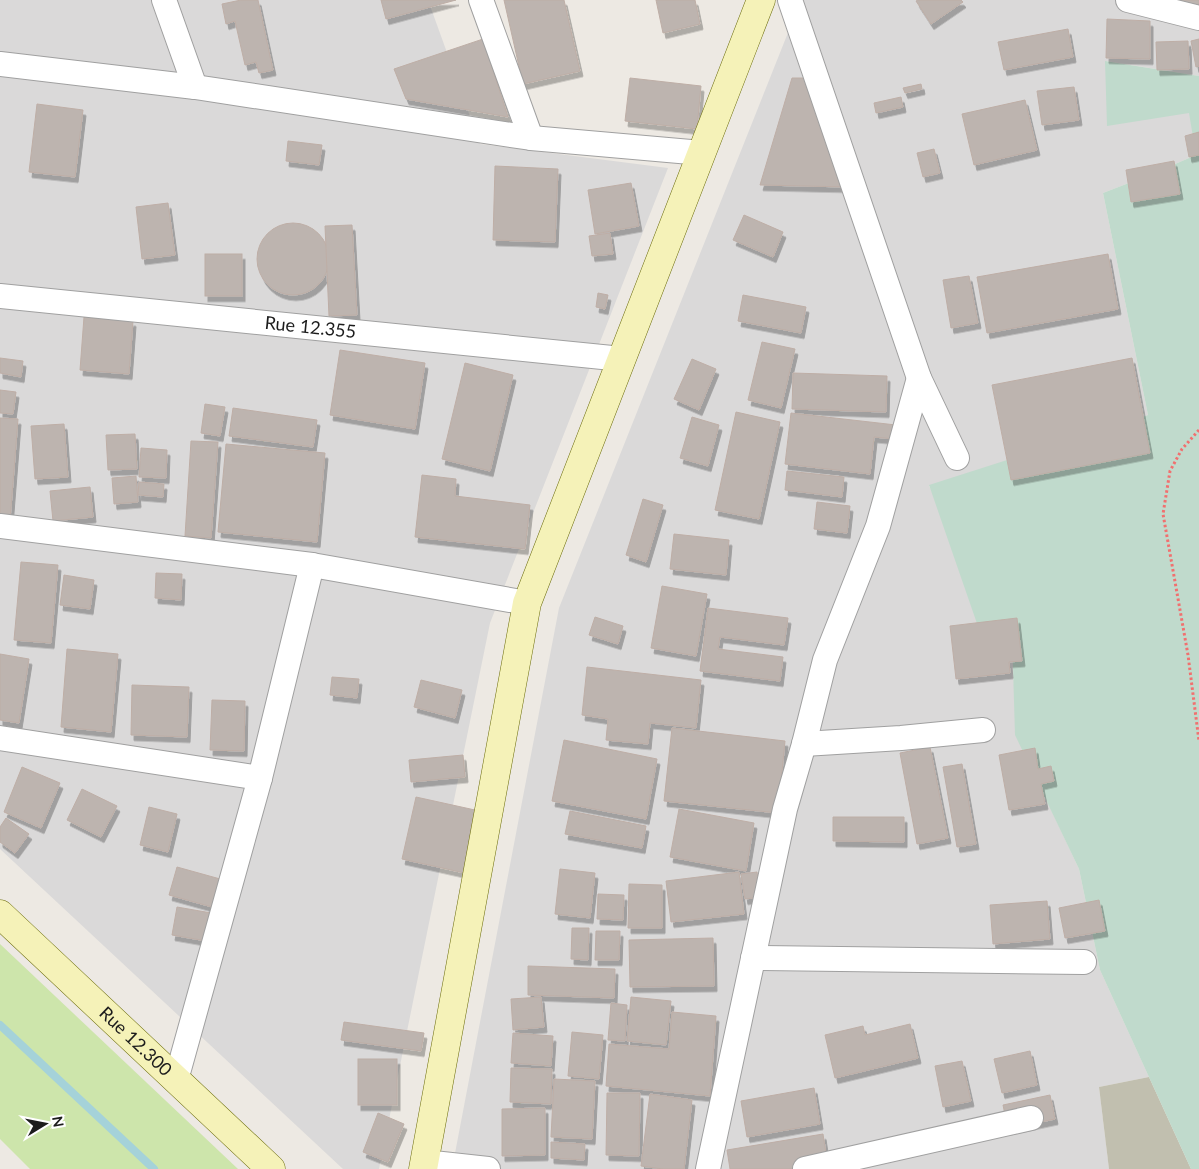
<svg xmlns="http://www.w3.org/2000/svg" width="1199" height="1169" font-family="Lato,sans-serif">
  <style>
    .residential { fill: #dad9d9 }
    .construction { fill: #c1bfaf }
    .grass { fill: #cde5ab }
    .wetland { fill: #c0dacc }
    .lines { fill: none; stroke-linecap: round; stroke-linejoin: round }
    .stream { stroke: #a5d2d9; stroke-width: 8 }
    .building { fill: #bdb4af; stroke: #beaea6; filter: url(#shadow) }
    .street-casing { stroke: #a0a0a0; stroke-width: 26 }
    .secondary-casing { stroke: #6b6c0b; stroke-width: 29 }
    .path { stroke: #f1706f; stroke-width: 3; stroke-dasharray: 2.5 2.5; stroke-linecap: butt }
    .street { stroke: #fff; stroke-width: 24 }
    .secondary { stroke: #f5f2b8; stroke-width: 28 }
    .labels { text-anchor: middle; stroke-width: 4; stroke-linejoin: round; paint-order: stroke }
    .street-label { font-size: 18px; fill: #1c1c1c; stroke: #fff }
  </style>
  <defs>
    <filter id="shadow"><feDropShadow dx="3" dy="5.5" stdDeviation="0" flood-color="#0004"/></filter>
  </defs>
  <rect width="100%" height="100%" fill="#ede9e3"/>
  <!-- residential -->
  <g class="residential">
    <polygon points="0,0 428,0 480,144 668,168 490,623 379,1169 343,1169 0,849"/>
    <polygon points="801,0 1199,0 1199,76 1106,61 1190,113 1196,155 1152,174 1103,193 1148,415 929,486 1012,635 1016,735 1079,869 1100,970 1149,1077 1099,1087 1109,1169 452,1169 559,608"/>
  </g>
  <!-- construction -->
  <polygon class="construction" points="1149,1077 1191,1169 1109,1169 1099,1087"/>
  <!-- grass -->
  <polygon class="grass" points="0,944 238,1169 30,1169 0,1139"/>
  <!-- wetland -->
  <polygon class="wetland" points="1105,61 1199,76 1199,1169 1191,1169 1100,970 1079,869 1015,735 1012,635 982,638 929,485 1148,415 1103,193 1152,174 1196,155 1189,113 1107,126"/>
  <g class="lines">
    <!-- stream -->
    <polyline class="stream" points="0,1025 154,1169"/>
  </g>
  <!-- building -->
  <g class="building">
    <polygon points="241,0 258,0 273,70 259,73 256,62 245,65 235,21 226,24 222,4"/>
    <polygon points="381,0 456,0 386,19"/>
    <polygon points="504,0 564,0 580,71 523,84"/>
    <polygon points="656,0 695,0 700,24 663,33"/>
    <polygon points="918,0 961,0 963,2 931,24 916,1"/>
    <polygon points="1176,0 1199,0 1199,7 1176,2"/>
    <polygon points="1107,19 1150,21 1150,59 1106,58"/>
    <polygon points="1068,29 1073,57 1004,70 998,42"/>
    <polygon points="483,39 508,117 406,99 394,69"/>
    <polygon points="1199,39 1199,66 1196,67 1191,41"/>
    <polygon points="1188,41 1189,69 1157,70 1156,42"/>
    <polygon points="630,78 701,86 697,129 625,121"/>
    <polygon points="792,78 814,78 848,187 760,185"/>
    <polygon points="921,84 922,89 905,93 903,88"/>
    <polygon points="1074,87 1079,120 1042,125 1037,91"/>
    <polygon points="901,97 903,107 876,113 874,103"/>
    <polygon points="1025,100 1037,150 974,165 962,114"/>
    <polygon points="37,104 83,110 75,177 29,172"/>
    <polygon points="1199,132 1199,155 1189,157 1185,136"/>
    <polygon points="288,141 322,145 319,165 286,161"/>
    <polygon points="934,149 940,173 923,177 917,153"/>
    <polygon points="1174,161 1180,194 1131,202 1126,170"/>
    <polygon points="495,166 558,169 555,242 493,240"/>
    <polygon points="631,183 639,226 595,234 588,190"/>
    <polygon points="168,203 175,255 142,259 136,207"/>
    <polygon points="744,215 783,232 773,257 733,240"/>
    <circle cx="293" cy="259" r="36"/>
    <polygon points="352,225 357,315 329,316 325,226"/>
    <polygon points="610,233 613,254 592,256 589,236"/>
    <rect x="205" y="254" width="37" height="42"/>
    <polygon points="1108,254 1118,309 987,333 977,277"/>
    <polygon points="969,276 978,323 951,328 943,280"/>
    <polygon points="598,293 608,295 605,309 596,307"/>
    <polygon points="743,295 806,307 801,333 738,321"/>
    <polygon points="84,317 133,321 129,374 80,370"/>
    <polygon points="762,342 795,349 781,408 748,400"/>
    <polygon points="340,350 425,363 415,429 330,415"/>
    <polygon points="0,358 23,361 21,377 0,373"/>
    <polygon points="1132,358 1150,453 1011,480 992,385"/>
    <polygon points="692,359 716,369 699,410 674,399"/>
    <polygon points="465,363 513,375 490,471 442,459"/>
    <polygon points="793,373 887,376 886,412 792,409"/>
    <polygon points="0,390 16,392 13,414 0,413"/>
    <polygon points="205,404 225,407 220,436 201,433"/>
    <polygon points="233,408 317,420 313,447 229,436"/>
    <polygon points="736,412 780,422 759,519 715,510"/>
    <polygon points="791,413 896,425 894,439 874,437 870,474 785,464"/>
    <polygon points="692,417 719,425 708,466 680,458"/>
    <polygon points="0,418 18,419 10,520 0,519"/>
    <polygon points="64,424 68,477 35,479 31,426"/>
    <polygon points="135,434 137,469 108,470 106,435"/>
    <polygon points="191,441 218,442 211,538 185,536"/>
    <polygon points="226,444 325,453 317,542 218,532"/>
    <polygon points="141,448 167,450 166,478 139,477"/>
    <polygon points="787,471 844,477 842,497 785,490"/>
    <polygon points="422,475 456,479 455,496 530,505 525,549 415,537"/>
    <polygon points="136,476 138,502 114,504 112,478"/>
    <polygon points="139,482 164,484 163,497 138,495"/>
    <polygon points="90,487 93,517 53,521 50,491"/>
    <polygon points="643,499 663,505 646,562 626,555"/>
    <polygon points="817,502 850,506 847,533 814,529"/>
    <polygon points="674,534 729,540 726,575 670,569"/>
    <polygon points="21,562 58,565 51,643 14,640"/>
    <polygon points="156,573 182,574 181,600 155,598"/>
    <polygon points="64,575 94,580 90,609 60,605"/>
    <polygon points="662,586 707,594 696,656 651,648"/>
    <polygon points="708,608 788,618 784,645 720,637 718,649 783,657 780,681 700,671"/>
    <polygon points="595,617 623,626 618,644 589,635"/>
    <polygon points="1017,618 1022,661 1009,662 1010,673 956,679 950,626"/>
    <polygon points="67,649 118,654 111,732 61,727"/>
    <polygon points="0,654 29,659 19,723 0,720"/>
    <polygon points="587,667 701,680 696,728 650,723 648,744 606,740 608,719 582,715"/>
    <polygon points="332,677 359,679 357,698 330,695"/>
    <polygon points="421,680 462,690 455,718 414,707"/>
    <polygon points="132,685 189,687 187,737 131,735"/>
    <polygon points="212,700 245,701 244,751 210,750"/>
    <polygon points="672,728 785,741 778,813 664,801"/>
    <polygon points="564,740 657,759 646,819 552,801"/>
    <polygon points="930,747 948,838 917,844 900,753"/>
    <polygon points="1035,748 1038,769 1051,766 1054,781 1041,784 1045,804 1009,810 999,755"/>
    <polygon points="463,755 465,777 411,782 409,760"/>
    <polygon points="962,764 976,844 957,847 943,767"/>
    <polygon points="22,767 60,783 41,828 4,812"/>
    <polygon points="82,789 117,806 101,837 67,820"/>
    <polygon points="416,797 484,812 469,874 402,859"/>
    <polygon points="149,807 177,814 168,852 140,845"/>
    <polygon points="679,809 754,823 746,871 670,857"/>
    <polygon points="570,811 646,826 642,848 565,834"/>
    <polygon points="833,817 904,817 904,842 833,841"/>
    <polygon points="6,818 29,834 15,853 0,842 0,827"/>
    <polygon points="177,867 231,882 223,910 169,895"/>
    <polygon points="560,869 595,873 590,918 555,914"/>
    <polygon points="739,872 744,914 671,922 666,881"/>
    <polygon points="757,872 761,897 745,899 741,874"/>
    <polygon points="629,884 662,885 662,928 628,928"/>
    <polygon points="598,894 624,895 623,920 597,919"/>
    <polygon points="1099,900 1105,931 1065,938 1059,908"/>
    <polygon points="1047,901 1050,939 993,944 990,905"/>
    <polygon points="177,907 217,914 212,942 172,935"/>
    <polygon points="572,928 589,928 588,960 571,959"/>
    <polygon points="596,931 620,931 619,960 595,960"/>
    <polygon points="713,938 714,986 630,987 629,940"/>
    <polygon points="528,966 615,969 614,998 528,995"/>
    <polygon points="541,997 544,1027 513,1030 511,999"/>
    <polygon points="631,997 671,1001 666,1045 627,1041"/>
    <polygon points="611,1003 627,1005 625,1041 608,1040"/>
    <polygon points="672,1012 716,1016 710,1096 606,1086 609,1044 669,1049"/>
    <polygon points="344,1022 424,1033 421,1051 341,1040"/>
    <polygon points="910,1024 918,1058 835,1078 825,1035 863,1026 865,1035"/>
    <polygon points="572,1032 603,1035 599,1079 568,1076"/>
    <polygon points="513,1033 553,1036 551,1066 511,1063"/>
    <polygon points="1030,1051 1037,1085 1002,1093 994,1059"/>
    <rect x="358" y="1059" width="39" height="46"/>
    <polygon points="962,1061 971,1101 943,1107 935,1066"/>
    <polygon points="511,1068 552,1069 551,1104 510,1102"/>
    <polygon points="554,1079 595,1081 592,1139 551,1137"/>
    <polygon points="814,1088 820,1124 747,1137 741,1101"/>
    <polygon points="607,1093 640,1093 639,1156 606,1155"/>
    <polygon points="650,1094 692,1100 684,1169 663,1169 641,1166"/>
    <polygon points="1050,1095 1055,1119 1008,1129 1003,1105"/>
    <polygon points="545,1108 545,1155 502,1156 502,1109"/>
    <polygon points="378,1113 404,1124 388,1162 363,1152"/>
    <polygon points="823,1134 828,1167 815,1169 730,1169 727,1150"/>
    <polygon points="551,1142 585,1144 584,1160 551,1158"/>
  </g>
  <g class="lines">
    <defs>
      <g id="street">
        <polyline points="164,0 195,87"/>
        <polyline points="481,0 531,138"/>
        <polyline points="790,0 919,378 957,458"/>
        <polyline points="1128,0 1199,18"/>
        <polyline points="0,64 195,87 531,138 702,153"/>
        <path id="s1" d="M0 296 622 359"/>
        <polyline points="0,526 312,565 527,603"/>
        <polyline points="0,738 260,778"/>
        <polyline points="804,744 901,738 983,730"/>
        <polyline points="753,958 1084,962"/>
        <polyline points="176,1080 260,778 312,565"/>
        <polyline points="424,1162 488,1169"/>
        <polyline points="708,1169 785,809 804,744 825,660 878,526 919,378"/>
        <polyline points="805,1169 1031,1118"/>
      </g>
      <g id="secondary">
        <path id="s2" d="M0 914 271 1169"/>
        <polyline points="423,1169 527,603 761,0"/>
      </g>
    </defs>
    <!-- street casing -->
    <use href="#street" class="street-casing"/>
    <!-- secondary casing -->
    <use href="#secondary" class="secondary-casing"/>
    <!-- path -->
    <polyline class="path" points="1199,430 1182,449 1170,471 1163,514 1188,655 1199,741"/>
    <!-- street -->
    <use href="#street" class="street"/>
    <!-- secondary -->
    <use href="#secondary" class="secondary"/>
  </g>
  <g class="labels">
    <!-- street labels -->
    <g class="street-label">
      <text dy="6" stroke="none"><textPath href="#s1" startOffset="312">Rue 12.355</textPath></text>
      <text dy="6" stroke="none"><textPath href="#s2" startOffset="186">Rue 12.300</textPath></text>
    </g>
  </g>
  <!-- north arrow -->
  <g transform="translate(45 1124) rotate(80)" stroke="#ffffff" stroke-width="4" paint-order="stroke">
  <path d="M0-4L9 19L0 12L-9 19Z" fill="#1c1c1c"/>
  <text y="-8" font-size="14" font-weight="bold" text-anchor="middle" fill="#1c1c1c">N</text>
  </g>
</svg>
